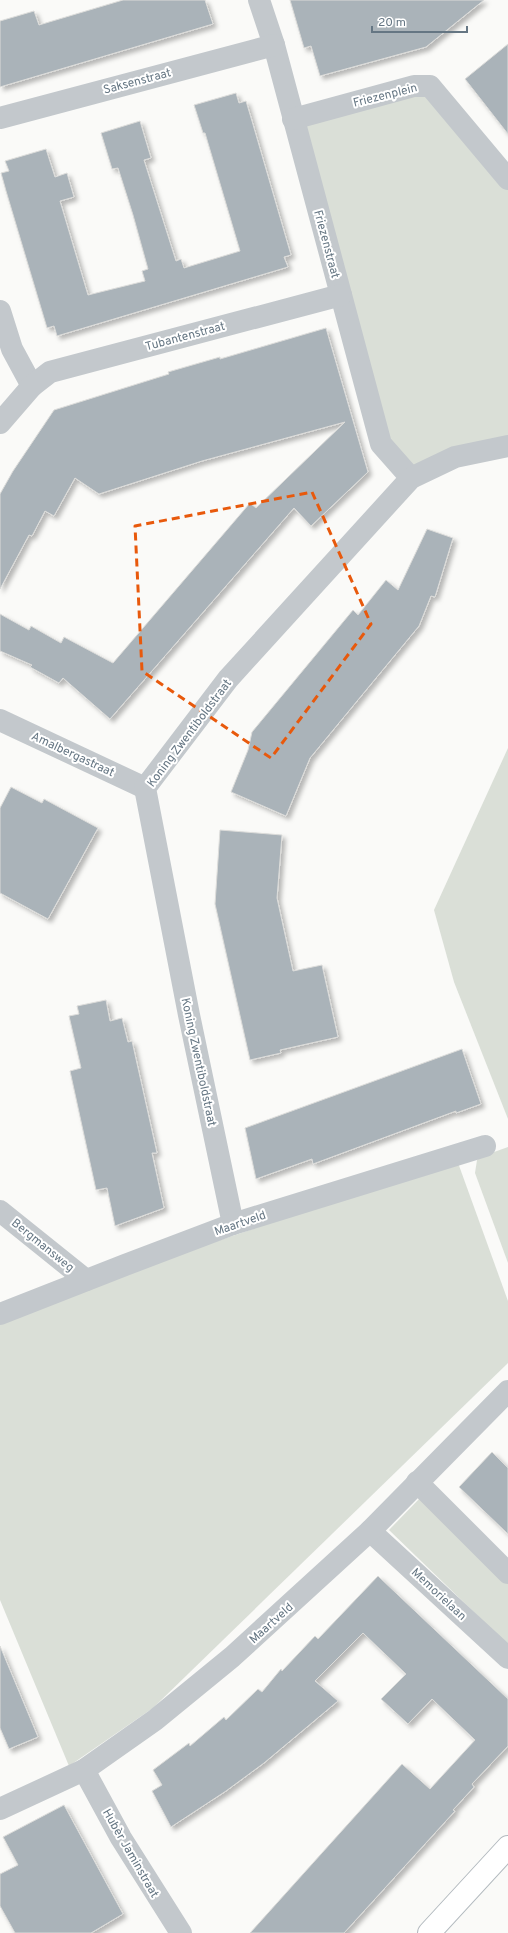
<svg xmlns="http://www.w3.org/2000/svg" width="508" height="1933" font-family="Overpass,sans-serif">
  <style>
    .green { fill: #dadfd7 }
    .building { fill: #aab3b9; stroke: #dcdcda; filter: url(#shadow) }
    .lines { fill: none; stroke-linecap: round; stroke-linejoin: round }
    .secondary-casing { stroke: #b3babf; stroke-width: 24 }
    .street { stroke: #c3c8cc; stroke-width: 22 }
    .secondary { stroke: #fff; stroke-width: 22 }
    .marked { fill: none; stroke: #e8590c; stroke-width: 3; stroke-dasharray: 8 5; stroke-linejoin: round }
    .labels { text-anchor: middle; stroke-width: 4; stroke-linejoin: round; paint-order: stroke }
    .street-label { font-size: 12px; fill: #657683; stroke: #fff }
  </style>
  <defs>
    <filter id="shadow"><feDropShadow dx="3.5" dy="3.5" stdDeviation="2" flood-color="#0004"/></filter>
  </defs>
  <rect width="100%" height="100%" fill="#fafaf8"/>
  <!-- green -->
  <g class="green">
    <polygon points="421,90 508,186 508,440 412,474 384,442 299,122"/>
    <polygon points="508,748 508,1119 454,982 434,910"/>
    <polygon points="508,1147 508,1263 475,1173 477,1160 483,1156"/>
    <polygon points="457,1160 508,1301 508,1363 153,1708 69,1766 0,1600 0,1319 87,1285"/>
    <polygon points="421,1497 508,1581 508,1645 389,1530"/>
  </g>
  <!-- building -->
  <g class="building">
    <polygon points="123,0 205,0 213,24 0,87 0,21 34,11 39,25"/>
    <polygon points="290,0 484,0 426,47 320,76 311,46 304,48"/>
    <polygon points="508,44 508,134 465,79"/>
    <polygon points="236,93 239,103 246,101 252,121 291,255 284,257 288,267 57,336 54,326 47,328 6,191 1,173 9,171 5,161 46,149 55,177 67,173 74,197 60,201 88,295 145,281 142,271 148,269 133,215 118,168 112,169 101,133 140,121 151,158 144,160 176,261 181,259 184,268 240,251 205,133 203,133 194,105"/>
    <polygon points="326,328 368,472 311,526 294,508 110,719 63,678 59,683 30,667 32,665 0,651 0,614 29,630 31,626 61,643 64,637 113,663 250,503 256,508 345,422 202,461 99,494 75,478 54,516 45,511 32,536 29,535 0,589 0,494 13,471 54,410 169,374 168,372 220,357 220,359"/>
    <polygon points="427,529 453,538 435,597 431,596 419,626 310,758 286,816 231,792 248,750 252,732 353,610 358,615 386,580 398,590"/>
    <polygon points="11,787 42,803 44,799 98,828 48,919 0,893 0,808"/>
    <polygon points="220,830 282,835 277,898 293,971 322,965 338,1037 280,1050 281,1053 250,1060 215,904"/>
    <polygon points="106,1000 110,1021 122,1018 128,1042 132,1041 157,1153 152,1153 164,1208 115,1226 107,1188 96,1190 70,1071 81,1068 69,1016 79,1014 77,1006"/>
    <polygon points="462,1049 481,1104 456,1113 456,1111 313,1164 312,1159 256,1179 245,1128"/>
    <polygon points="492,1452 508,1468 508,1534 459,1487"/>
    <polygon points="378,1576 508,1699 508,1746 472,1784 474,1787 453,1810 455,1811 344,1933 250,1933 402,1764 430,1789 475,1740 432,1699 408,1724 381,1699 406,1674 363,1633 315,1681 338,1701 264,1763 226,1791 171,1827 152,1791 162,1785 153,1770 189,1743 190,1746 224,1717 226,1720 258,1689 262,1692 281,1669 282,1671 315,1636 318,1639"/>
    <polygon points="0,1646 38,1737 9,1749 0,1728"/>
    <polygon points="64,1805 123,1914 91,1933 15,1933 0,1906 0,1874 18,1865 3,1837"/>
  </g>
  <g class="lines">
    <defs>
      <polyline id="secondary" points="429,1933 508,1847"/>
    </defs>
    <!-- secondary casing -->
    <use href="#secondary" class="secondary-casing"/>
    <!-- street -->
    <g class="street">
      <polyline points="259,0 274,45 381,444 411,478"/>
      <polyline points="0,118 274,45"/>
      <polyline points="293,119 414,86 430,86 508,179"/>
      <polyline points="0,311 12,349 32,386"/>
      <polyline points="0,423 32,386 50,372 341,295"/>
      <polyline points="0,720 145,788"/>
      <polyline points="0,1211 86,1280"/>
      <polyline points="233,1224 189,1015 145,788 228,679 411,478 455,457 508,446"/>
      <polyline points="0,1314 125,1265 233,1224 485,1146"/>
      <polyline points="417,1482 508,1573"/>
      <polyline points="370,1531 508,1658"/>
      <polyline points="84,1770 121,1838 181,1933"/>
      <polyline points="0,1809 84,1770 155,1720 232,1657 370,1531 508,1391"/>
    </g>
    <!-- secondary -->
    <use href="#secondary" class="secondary"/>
  </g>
  <!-- marked area -->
  <path class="marked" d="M312 492 371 624 271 758 142 671 135 526Z"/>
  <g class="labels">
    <!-- street labels -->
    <g class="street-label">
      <text transform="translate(137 81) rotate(-15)" y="4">Saksenstraat</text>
      <text transform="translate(385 95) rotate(-14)" y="4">Friezenplein</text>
      <text transform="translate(327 244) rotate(75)" y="4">Friezenstraat</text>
      <text transform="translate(185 336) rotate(-15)" y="4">Tubantenstraat</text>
      <text transform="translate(189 733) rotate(-53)" y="4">Koning Zwentiboldstraat</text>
      <text transform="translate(73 754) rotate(25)" y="4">Amalbergastraat</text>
      <text transform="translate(199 1062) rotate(78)" y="4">Koning Zwentiboldstraat</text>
      <text transform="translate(240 1223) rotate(-19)" y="4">Maartveld</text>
      <text transform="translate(43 1245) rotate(39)" y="4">Bergmansweg</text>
      <text transform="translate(439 1594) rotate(43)" y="4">Memorielaan</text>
      <text transform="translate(271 1623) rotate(-42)" y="4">Maartveld</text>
      <text transform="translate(131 1853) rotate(60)" y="4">Hubèr Jaminstraat</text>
    </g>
  </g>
  <!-- scale -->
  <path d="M372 26v6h95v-6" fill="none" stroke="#657683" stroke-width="2"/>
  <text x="378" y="26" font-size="12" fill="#657683" stroke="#ffffff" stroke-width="3" paint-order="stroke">20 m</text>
</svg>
